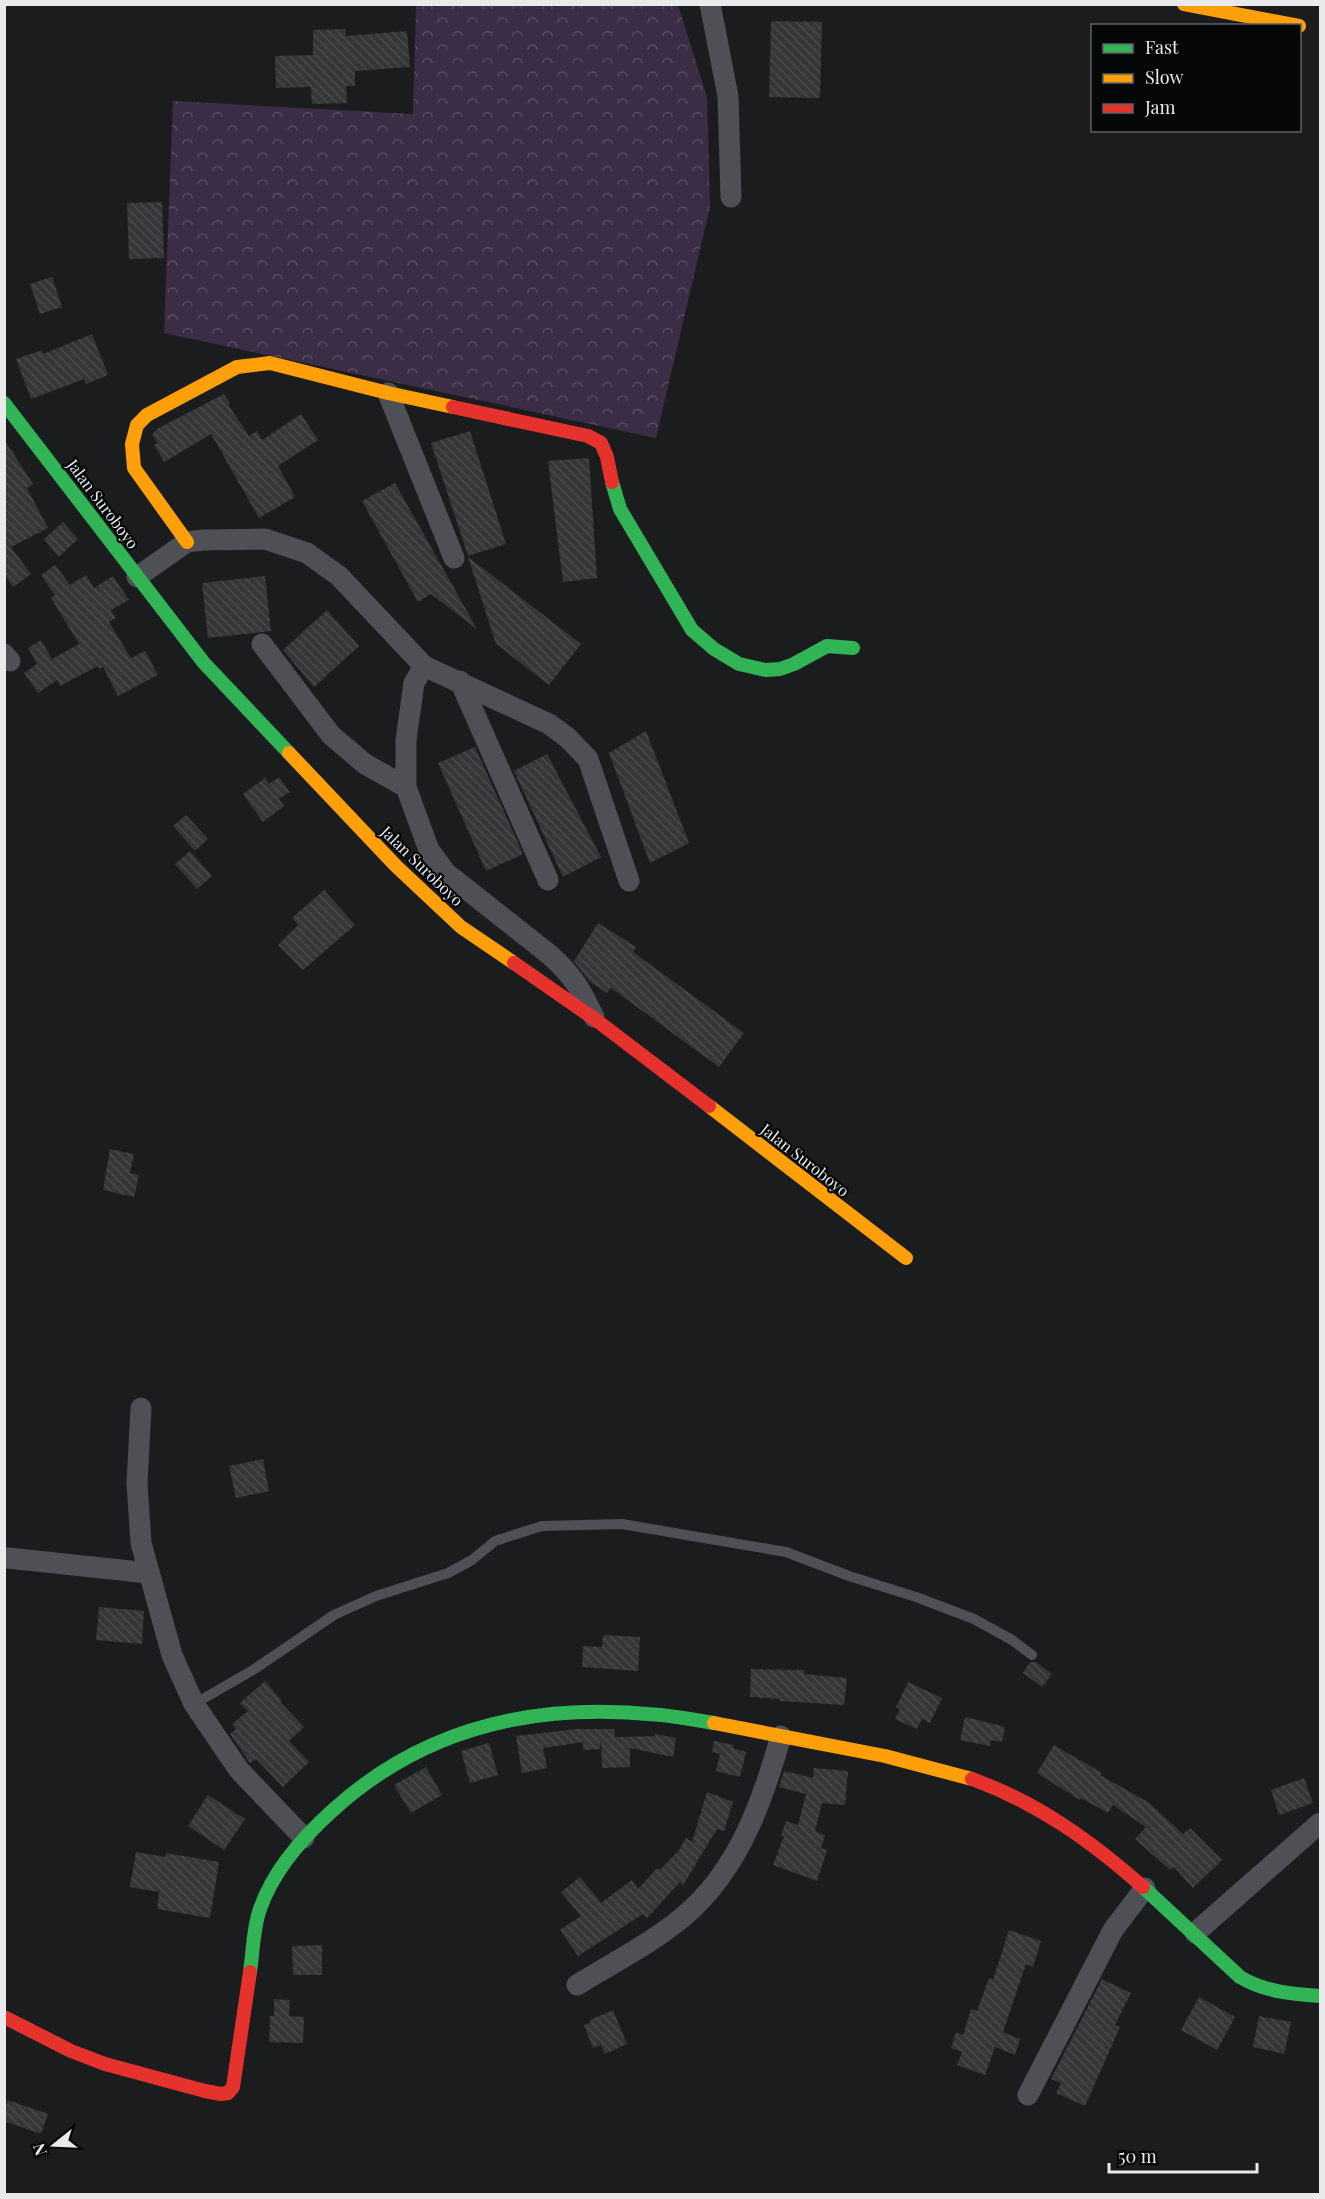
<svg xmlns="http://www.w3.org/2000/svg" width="1325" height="2199" font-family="'Playfair Display',serif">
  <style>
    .forest { fill: url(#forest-crowns) }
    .building { fill: url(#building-back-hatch) }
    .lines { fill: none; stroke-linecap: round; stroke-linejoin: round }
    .lane { stroke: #4f5056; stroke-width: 10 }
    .street { stroke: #4f5056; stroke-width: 21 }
    .fast { stroke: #30b455; stroke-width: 14 }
    .slow { stroke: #ff9f0a; stroke-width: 14 }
    .jam { stroke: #e5322d; stroke-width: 14 }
    .labels { text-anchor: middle; stroke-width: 4.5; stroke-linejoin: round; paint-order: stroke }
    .street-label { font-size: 16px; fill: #e8eaec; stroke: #060708 }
  </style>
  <defs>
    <pattern id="forest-crowns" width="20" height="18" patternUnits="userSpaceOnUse" patternTransform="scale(1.5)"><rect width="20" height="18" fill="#3c2d46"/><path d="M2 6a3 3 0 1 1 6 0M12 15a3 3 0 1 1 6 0" fill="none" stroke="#584c61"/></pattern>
    <pattern id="building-back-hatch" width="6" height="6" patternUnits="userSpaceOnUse" patternTransform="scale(1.5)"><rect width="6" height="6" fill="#343637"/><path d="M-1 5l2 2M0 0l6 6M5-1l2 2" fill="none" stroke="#484a4a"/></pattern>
  </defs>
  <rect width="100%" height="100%" fill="#1b1c1e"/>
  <!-- forest -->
  <polygon class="forest" points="416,5 678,5 707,97 710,207 656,438 164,333 173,101 413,114"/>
  <!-- building -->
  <g class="building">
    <polygon points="771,21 822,22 820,98 769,97"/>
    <polygon points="345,29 346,36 407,31 410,67 355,71 355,86 346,86 347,103 312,104 311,87 276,88 275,56 313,55 313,30"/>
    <polygon points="162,202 164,258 129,259 127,203"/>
    <polygon points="52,277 62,307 40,314 30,284"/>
    <polygon points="92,334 108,375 86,384 84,379 31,399 16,359 42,350 43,354"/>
    <polygon points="224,394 230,403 228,404 249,436 257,431 262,440 301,414 318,440 278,466 295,497 259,518 211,434 164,462 154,445 158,443 152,435 157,429"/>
    <polygon points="470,431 506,544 468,556 431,443"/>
    <polygon points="4,439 33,484 27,488 48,528 11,547 31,574 13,587 4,574"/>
    <polygon points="589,458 597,578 563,582 548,461"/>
    <polygon points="395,483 477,629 431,594 418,602 362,501"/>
    <polygon points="63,522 78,539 59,557 44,539"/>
    <polygon points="468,557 581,644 549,685 496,644"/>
    <polygon points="55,565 70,585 86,575 94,588 113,576 129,600 111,610 116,618 109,622 131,658 145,651 158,675 118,696 103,667 99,669 98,666 60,686 57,680 38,693 24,673 37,664 28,648 41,640 52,659 79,644 51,598 55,595 41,575"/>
    <polygon points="265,576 271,631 208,638 202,583"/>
    <polygon points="327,610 359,646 314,687 283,650"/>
    <polygon points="646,731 689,843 650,863 609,753"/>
    <polygon points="475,747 523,854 486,871 438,763"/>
    <polygon points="547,754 601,857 563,877 514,771"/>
    <polygon points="279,777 290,792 279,799 284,806 263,822 243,794 265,778 269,784"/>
    <polygon points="186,815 208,839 195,851 173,826"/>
    <polygon points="190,851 212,876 197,889 175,864"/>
    <polygon points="324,890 355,925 303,970 278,945 298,925 292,918"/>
    <polygon points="598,923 636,947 633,952 744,1033 719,1067 611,988 607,993 590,982 574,961"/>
    <polygon points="110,1149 134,1154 130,1173 139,1175 134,1197 103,1190"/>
    <polygon points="263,1459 269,1491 236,1498 229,1466"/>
    <polygon points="99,1607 144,1611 142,1644 96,1640"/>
    <polygon points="603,1635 640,1637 638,1671 582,1667 583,1646 602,1647"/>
    <polygon points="1030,1662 1036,1662 1052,1674 1042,1687 1023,1673"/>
    <polygon points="751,1669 804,1670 804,1674 847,1678 844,1705 780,1701 780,1699 750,1697"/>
    <polygon points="265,1681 282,1701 280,1702 304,1727 289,1741 309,1762 283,1787 256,1759 250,1763 230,1734 236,1729 232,1724 248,1711 240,1703"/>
    <polygon points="908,1682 942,1698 930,1723 922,1719 917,1729 895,1719 900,1709 896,1707"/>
    <polygon points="965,1717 1005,1727 1002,1742 991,1740 990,1746 960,1740"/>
    <polygon points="577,1729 614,1729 615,1737 655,1736 655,1734 676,1738 673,1757 630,1748 630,1767 602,1768 601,1739 600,1749 583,1750 583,1742 543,1748 547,1768 522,1773 516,1736"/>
    <polygon points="714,1741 734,1745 733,1748 746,1752 740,1777 716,1771 720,1754 712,1752"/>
    <polygon points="489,1743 498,1775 470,1783 461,1751"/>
    <polygon points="1054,1745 1102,1773 1100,1775 1148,1802 1183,1834 1190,1828 1222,1860 1193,1888 1174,1867 1170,1870 1135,1839 1146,1827 1113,1805 1108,1813 1081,1798 1080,1800 1037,1773"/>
    <polygon points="426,1767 442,1795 411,1813 394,1785"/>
    <polygon points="814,1768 848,1771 845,1805 822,1803 815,1831 825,1835 821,1848 827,1850 817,1881 773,1865 784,1836 781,1836 786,1821 798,1825 806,1794 779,1787 784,1771 813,1778"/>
    <polygon points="1304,1778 1313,1803 1279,1815 1271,1790"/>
    <polygon points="707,1792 733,1802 724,1831 717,1829 683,1885 680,1882 647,1918 643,1914 578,1956 560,1930 581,1916 561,1892 580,1877 601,1903 632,1880 638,1889 657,1868 660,1870 679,1850 686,1838 692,1842"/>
    <polygon points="208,1795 245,1819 224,1850 188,1826"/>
    <polygon points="136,1852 165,1857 166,1853 219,1862 210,1918 157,1909 159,1892 130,1887"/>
    <polygon points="1009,1930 1041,1941 1033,1967 1026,1964 1003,2032 1020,2039 1015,2055 995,2047 985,2075 957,2065 962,2052 951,2048 956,2032 963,2035 971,2009 977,2011 989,1978 993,1980"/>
    <polygon points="322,1945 322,1975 293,1975 292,1946"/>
    <polygon points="1102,1979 1131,1993 1115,2025 1120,2027 1085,2106 1056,2093 1061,2083 1051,2079"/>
    <polygon points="1199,1997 1235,2017 1217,2050 1181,2030"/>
    <polygon points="274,1999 290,2000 289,2016 304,2017 303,2043 269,2042 270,2016 274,2016"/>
    <polygon points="613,2010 627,2044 605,2054 601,2045 593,2048 584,2025 591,2022 590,2020"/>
    <polygon points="1259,2016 1291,2022 1284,2054 1253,2047"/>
    <polygon points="8,2100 48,2114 41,2134 4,2121 4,2112"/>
  </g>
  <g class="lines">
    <!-- lane -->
    <polyline class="lane" points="194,1704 253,1670 334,1615 376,1596 448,1573 472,1560 495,1541 542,1526 622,1524 786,1552 849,1576 916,1597 974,1619 1012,1640 1032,1655"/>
    <!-- street -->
    <g class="street">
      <polyline points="710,4 728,96 731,197"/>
      <polyline points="388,393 454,558"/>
      <polyline points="137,577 187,542 204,540 265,539 307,553 339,576 424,666 549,724 568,738 588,759 629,881"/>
      <polyline points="262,644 331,735 365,764 406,787"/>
      <polyline points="4,654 10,661"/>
      <path d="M424 666 414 683 406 740V787L429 850 446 873 550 955C574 977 580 988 594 1017"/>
      <polyline points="460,681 548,880"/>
      <polyline points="141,1408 137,1483 141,1543 172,1655 194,1704 239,1770 304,1838"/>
      <polyline points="8,1558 149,1573"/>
      <polyline points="1195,1933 1320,1823"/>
      <path d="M577 1985C614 1962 660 1939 692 1909 741 1863 763 1799 781 1736"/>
      <polyline points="1028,2095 1113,1930 1145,1888"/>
    </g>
    <!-- fast -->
    <g class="fast">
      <polyline points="4,403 204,663 289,753"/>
      <polyline points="612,482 620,509 692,630 714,649 739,664 766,670 780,669 794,664 827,646 853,648"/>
      <path d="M1143 1887 1240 1977C1265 1992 1292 1994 1320 1996"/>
      <path d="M250 1972C253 1952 253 1928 260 1909 273 1871 302 1838 332 1811 440 1712 574 1697 714 1723"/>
    </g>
    <!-- slow -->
    <g class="slow">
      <polyline points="1184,4 1299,26"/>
      <polyline points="187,542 134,468 132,444 137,425 147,415 237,367 270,363 388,393 453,407"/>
      <polyline points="289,753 396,866 461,927 514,963"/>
      <polyline points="709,1106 906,1258"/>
      <polyline points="714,1723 885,1756 972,1779"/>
    </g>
    <!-- jam -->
    <g class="jam">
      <polyline points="453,407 588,436 601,443 607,457 612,482"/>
      <polyline points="514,963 596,1020 709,1106"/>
      <path d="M972 1779C1038 1803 1091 1841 1143 1887"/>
      <polyline points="4,2017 71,2051 105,2064 205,2091 221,2094 228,2093 233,2087 250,1972"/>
    </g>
  </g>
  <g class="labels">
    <!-- street labels -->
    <g class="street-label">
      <text transform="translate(103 504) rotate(53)" y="6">Jalan Suroboyo</text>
      <text transform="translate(422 866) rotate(44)" y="6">Jalan Suroboyo</text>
      <text transform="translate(805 1160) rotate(38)" y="6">Jalan Suroboyo</text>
    </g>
  </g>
  <!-- border -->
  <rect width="1325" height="2199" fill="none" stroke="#e8eaec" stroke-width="12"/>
  <!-- legend -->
  <rect x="1091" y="24" width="210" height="108" fill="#060708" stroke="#606263" stroke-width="1.5"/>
  <rect x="1103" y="44" width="30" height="9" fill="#30b455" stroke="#606263" stroke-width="1.5"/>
  <text x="1145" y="54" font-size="18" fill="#e8eaec">Fast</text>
  <rect x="1103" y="74" width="30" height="9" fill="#ff9f0a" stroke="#606263" stroke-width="1.5"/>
  <text x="1145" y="84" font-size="18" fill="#e8eaec">Slow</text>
  <rect x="1103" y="104" width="30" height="9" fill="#e5322d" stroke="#606263" stroke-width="1.5"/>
  <text x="1145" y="114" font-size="18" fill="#e8eaec">Jam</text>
  <!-- north arrow -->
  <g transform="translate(54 2145) rotate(252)" stroke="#060708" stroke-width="4.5" paint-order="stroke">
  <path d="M0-4.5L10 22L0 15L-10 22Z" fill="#e8eaec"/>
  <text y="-9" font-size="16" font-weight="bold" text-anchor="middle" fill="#e8eaec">N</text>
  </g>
  <!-- scale -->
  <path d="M1109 2163v9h148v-9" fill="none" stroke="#e8eaec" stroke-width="3"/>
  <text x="1118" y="2163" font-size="18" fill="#e8eaec" stroke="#060708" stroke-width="4.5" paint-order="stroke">50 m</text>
</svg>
